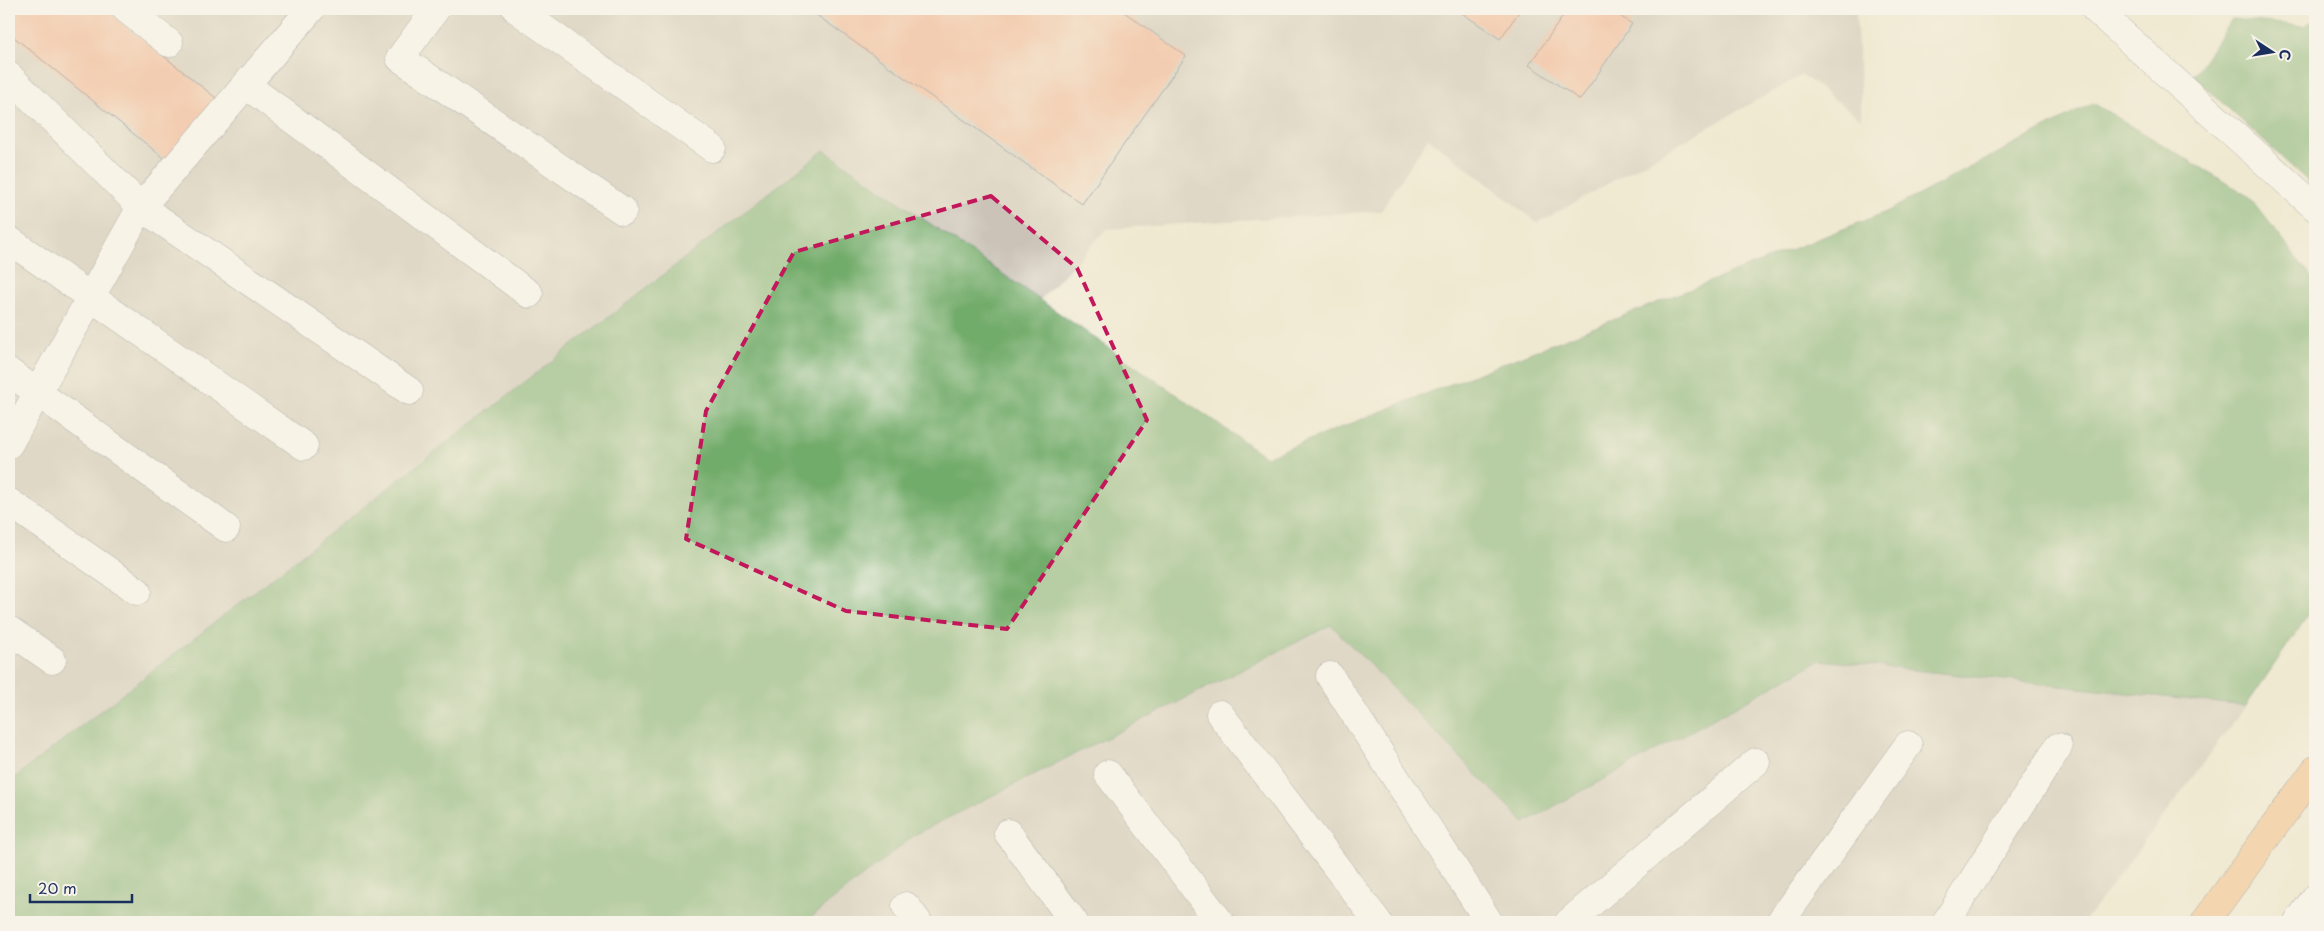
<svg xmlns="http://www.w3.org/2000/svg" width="2324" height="931" font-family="'Playpen Sans',sans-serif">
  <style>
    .industrial { fill: #cbc3b8 }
    .forest { fill: #72ac6b; stroke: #466e64 }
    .building { fill: #f6ac8a }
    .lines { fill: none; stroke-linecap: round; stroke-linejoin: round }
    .minor-casing { stroke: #667086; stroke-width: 29 }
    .major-casing { stroke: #667086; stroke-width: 29 }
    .minor { stroke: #fff; stroke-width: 28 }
    .major { stroke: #f6be87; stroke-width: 28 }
    .marked { fill: none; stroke: #c2185b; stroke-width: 4; stroke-dasharray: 10 6; stroke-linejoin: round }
  </style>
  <rect width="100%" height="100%" fill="#f7f3e8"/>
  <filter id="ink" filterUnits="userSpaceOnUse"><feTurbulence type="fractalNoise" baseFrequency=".02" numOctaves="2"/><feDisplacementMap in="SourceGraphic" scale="10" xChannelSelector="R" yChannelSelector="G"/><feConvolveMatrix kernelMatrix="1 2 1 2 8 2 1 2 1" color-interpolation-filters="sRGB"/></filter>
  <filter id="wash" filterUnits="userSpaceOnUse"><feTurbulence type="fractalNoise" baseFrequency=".0096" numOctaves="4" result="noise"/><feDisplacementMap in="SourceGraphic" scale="20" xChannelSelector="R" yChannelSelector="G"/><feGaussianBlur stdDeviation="1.12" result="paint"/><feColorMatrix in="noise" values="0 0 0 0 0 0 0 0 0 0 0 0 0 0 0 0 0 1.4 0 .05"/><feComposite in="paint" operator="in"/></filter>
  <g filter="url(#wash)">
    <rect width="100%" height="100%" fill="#f0e9d1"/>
    <!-- industrial -->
    <g class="industrial">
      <polygon points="9,9 1856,9 1862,120 1802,75 1538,223 1428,138 1381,211 1107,229 1040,300 823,150 9,782"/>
      <polygon points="1331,625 1524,823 1820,660 2246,706 2084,922 805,922 916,834"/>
    </g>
    <!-- forest -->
    <g class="forest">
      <polygon points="2232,19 2304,26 2315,20 2315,188 2193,76"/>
      <polygon points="2093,103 2249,196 2315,282 2315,605 2246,706 1820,660 1524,823 1331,625 916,834 805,922 9,922 9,782 824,150 1266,457 1886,212"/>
    </g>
    <g id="blocks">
      <!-- building -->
      <g class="building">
        <polygon points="9,9 105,9 216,98 166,160 9,33"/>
        <polygon points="808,9 1120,9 1186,56 1082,204"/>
        <polygon points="1456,9 1521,9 1500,39"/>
        <polygon points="1568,9 1609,9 1632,24 1580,100 1529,65"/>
      </g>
    </g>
  </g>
  <g filter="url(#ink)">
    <use href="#blocks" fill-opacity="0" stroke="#667086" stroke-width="1"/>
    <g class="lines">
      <defs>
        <g id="minor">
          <polyline points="126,9 169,43"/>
          <polyline points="311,9 141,207 409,391"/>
          <polyline points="436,9 400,58 623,211"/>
          <polyline points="516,9 712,148"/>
          <polyline points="2095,9 2315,207"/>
          <polyline points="9,76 141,207 9,444"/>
          <polyline points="246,85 529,294"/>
          <polyline points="9,240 304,446"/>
          <polyline points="9,372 226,528"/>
          <polyline points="9,502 137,591"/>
          <polyline points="9,630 52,660"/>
          <polyline points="1330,676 1489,922"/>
          <polyline points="1220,714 1378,922"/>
          <polyline points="1108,774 1220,922"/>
          <polyline points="1008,833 1074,922"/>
          <polyline points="906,906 918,922"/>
          <polyline points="1569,922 1756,762"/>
          <polyline points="1780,922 1908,745"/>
          <polyline points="1946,922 2058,747"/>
          <polyline points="2298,922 2315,898"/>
        </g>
        <polyline id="major" points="2205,922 2315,770"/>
      </defs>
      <!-- minor casing -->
      <use href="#minor" class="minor-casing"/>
      <!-- major casing -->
      <use href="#major" class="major-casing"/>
      <!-- minor -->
      <use href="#minor" class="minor"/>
      <!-- major -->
      <use href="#major" class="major"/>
    </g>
  </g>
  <!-- marked area -->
  <path d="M0 0H2324V931H0ZM991 196 1077 268 1147 420 1007 629 846 611 686 539 706 411 794 252Z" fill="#f0e9d1" fill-opacity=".55" fill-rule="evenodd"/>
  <path class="marked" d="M991 196 1077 268 1147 420 1007 629 846 611 686 539 706 411 794 252Z"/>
  <!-- margin -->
  <rect width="2324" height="931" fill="none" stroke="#f7f3e8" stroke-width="30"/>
  <!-- north arrow -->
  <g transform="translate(2272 52) rotate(102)" stroke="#f7f3e8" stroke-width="4" paint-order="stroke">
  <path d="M0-4L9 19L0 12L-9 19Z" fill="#1b2f5e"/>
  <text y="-8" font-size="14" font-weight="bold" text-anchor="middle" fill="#1b2f5e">С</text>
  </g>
  <!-- scale -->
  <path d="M30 894v8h102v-8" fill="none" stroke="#1b2f5e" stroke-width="2.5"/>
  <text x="38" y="894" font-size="15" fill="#1b2f5e" stroke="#f7f3e8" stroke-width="4" paint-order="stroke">20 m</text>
</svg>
